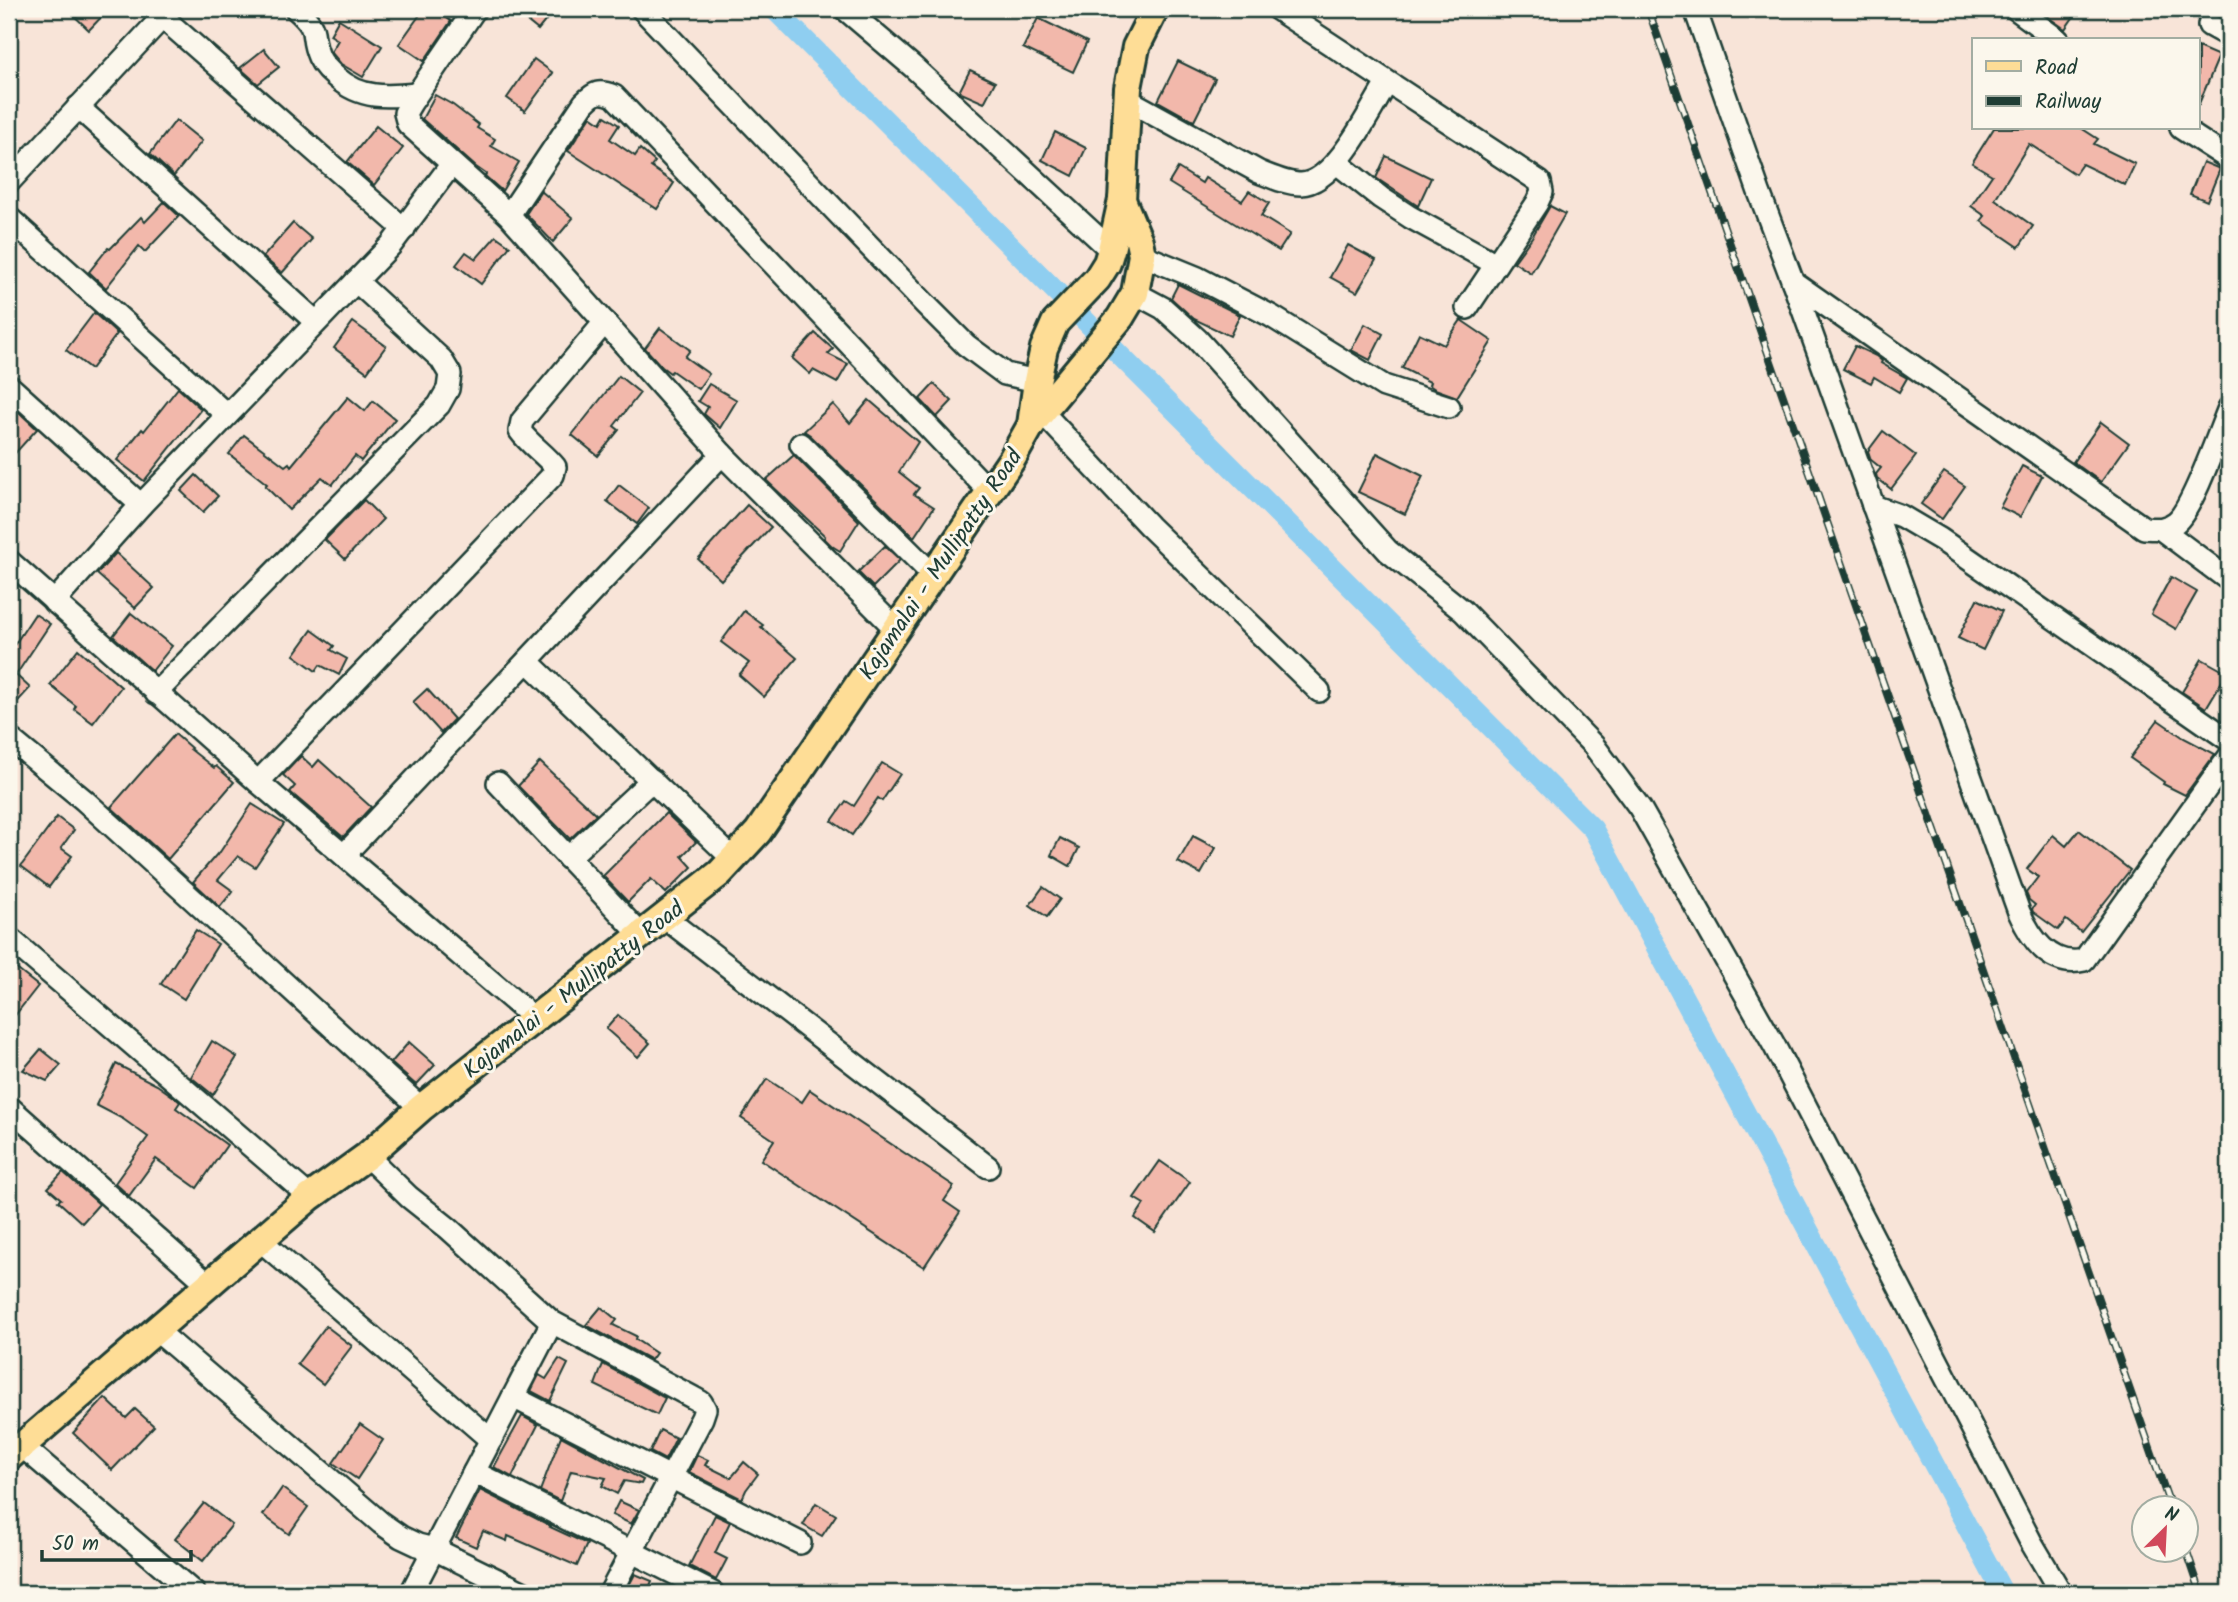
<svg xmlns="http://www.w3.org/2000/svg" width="2238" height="1602" font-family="Kalam,sans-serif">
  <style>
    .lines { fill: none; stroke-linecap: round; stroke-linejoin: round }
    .canal { stroke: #8fcef0; stroke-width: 21 }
    .building { fill: #f2b8ab; stroke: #1f3d34; stroke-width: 2 }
    .minor-casing { stroke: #1f3d34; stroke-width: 26 }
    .major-casing { stroke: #1f3d34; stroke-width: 32 }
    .minor { stroke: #fbf7ec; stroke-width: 21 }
    .major { stroke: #fedd96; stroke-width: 26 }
    .rail-casing { stroke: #1f3d34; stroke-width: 8 }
    .rail { stroke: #fbf7ec; stroke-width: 5; stroke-dasharray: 16; stroke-linecap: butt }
    .labels { text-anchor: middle; stroke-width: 6; stroke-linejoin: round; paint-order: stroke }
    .street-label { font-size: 23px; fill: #1f3d34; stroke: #fbf7ec }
  </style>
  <rect width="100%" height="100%" fill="#f8e4d8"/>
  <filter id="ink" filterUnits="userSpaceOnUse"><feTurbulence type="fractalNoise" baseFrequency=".0143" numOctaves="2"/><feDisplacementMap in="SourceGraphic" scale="14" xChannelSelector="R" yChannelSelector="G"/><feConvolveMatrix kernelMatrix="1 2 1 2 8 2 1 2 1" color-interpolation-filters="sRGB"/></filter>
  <g filter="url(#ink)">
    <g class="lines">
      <!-- canal -->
      <polyline class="canal" points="774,9 1593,829 2003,1593"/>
    </g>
    <!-- building -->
    <g class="building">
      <polygon points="67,9 109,9 89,30"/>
      <polygon points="424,9 433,9 451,21 424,61 399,44"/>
      <polygon points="512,9 555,9 538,30"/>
      <polygon points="2054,9 2079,9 2065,29 2048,17"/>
      <polygon points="1038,18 1087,42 1073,72 1023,48"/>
      <polygon points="339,19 382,46 363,77 341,64 331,52 338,40 330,35"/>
      <polygon points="2198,47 2219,56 2198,106"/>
      <polygon points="264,49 279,67 258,84 240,68"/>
      <polygon points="534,59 553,73 525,111 507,98"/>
      <polygon points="1178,61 1215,79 1194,121 1158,101"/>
      <polygon points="970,70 995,82 984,103 959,92"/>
      <polygon points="435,95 453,105 479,125 477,128 495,139 491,146 519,162 502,191 485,176 486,174 476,167 422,119"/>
      <polygon points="591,116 601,123 605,116 619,125 610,139 635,156 640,149 655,162 651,167 674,183 657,209 568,151"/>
      <polygon points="176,120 202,141 174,176 150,154"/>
      <polygon points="376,126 403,148 374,185 347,162"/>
      <polygon points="1994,128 2081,128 2098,139 2094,144 2135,164 2125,185 2082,164 2075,174 2029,144 1995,199 2033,226 2019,247 1981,221 1985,216 1971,206 1992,175 1972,163"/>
      <polygon points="1055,132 1086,148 1073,176 1042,160"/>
      <polygon points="1386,156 1431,178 1418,206 1376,178"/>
      <polygon points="2203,162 2220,169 2207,201 2190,194"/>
      <polygon points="1178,168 1202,183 1205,178 1242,201 1249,191 1269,203 1261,216 1290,234 1279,251 1169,183"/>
      <polygon points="541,191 573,218 553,242 526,214"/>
      <polygon points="164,202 179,216 145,252 139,246 106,288 89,272 108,248 110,249 141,217 145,222"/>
      <polygon points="1550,206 1565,214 1531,273 1514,262 1532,237"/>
      <polygon points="293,223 312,239 282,273 263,257"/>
      <polygon points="496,236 510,246 481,284 456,265 466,252 476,259"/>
      <polygon points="1348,245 1376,260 1357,292 1330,277"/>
      <polygon points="1178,284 1240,315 1230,336 1194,319 1171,298"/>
      <polygon points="94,313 117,334 91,369 66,350"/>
      <polygon points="1461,320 1492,341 1457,397 1435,389 1429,385 1430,382 1402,368 1419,333 1444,345"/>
      <polygon points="353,322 386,346 367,372 334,348"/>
      <polygon points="1365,324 1383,334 1370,360 1351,350"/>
      <polygon points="660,328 690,350 685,357 709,374 698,389 672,371 670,373 662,367 645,348"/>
      <polygon points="815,333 833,349 828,354 848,364 837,383 813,370 810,374 792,358"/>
      <polygon points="1855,346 1876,356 1882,361 1881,363 1907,378 1899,392 1874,377 1871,383 1843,369"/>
      <polygon points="619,376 640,393 614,426 619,430 598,456 572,435"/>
      <polygon points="709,384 737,400 720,428 704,414 708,407 698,401"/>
      <polygon points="934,384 952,401 937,417 920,399"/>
      <polygon points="178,388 201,409 144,481 117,460 142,429 144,431"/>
      <polygon points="348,397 365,411 373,401 395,419 361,461 355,456 332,485 322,477 289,510 265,486 267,484 229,454 244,435 285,466 289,463 291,466"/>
      <polygon points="869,400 918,442 899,472 919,488 914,494 934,507 914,537 810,435 804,431 833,404 850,423"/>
      <polygon points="9,403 37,429 9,460"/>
      <polygon points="2101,422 2129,443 2101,482 2073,462"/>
      <polygon points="1883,431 1916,456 1891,489 1877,478 1876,474 1881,468 1871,460 1868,451"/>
      <polygon points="1377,453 1423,476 1405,514 1358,492"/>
      <polygon points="794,455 859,521 840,551 832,546 824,538 825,536 766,480"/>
      <polygon points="2022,466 2042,476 2020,517 2000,507"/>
      <polygon points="1944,472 1965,486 1942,519 1921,504"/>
      <polygon points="196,475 218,496 203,512 181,491"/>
      <polygon points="619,485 649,508 637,524 607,501"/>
      <polygon points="364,500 383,519 345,559 325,540"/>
      <polygon points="747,505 771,527 721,580 698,559"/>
      <polygon points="885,546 900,560 873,587 858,572"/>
      <polygon points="116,553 154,588 135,608 97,574"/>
      <polygon points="2171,577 2197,592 2176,629 2151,614"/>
      <polygon points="1977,599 2002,611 1983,650 1958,638"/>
      <polygon points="744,611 763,625 761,627 797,658 764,697 739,675 749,663 721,642"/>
      <polygon points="131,613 172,646 152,671 113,636"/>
      <polygon points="35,614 50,624 16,675 30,688 9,711 9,653"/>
      <polygon points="312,630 334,646 331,650 347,659 339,675 320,665 316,671 294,655"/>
      <polygon points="78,649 121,687 93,723 74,709 76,706 50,685"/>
      <polygon points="2202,659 2227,673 2206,708 2182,692"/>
      <polygon points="427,689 454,719 441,733 413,702"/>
      <polygon points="2158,720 2184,738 2215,754 2185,795 2163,784 2164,782 2130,758"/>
      <polygon points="175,734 191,748 190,749 214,768 216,766 234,782 168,859 111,807"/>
      <polygon points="301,756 313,767 319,760 371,807 343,837 290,792 295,786 283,775"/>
      <polygon points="540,762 596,814 570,839 518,786"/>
      <polygon points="882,763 900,774 882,801 878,798 852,835 832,821 846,801 854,806"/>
      <polygon points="252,804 284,824 255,867 238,856 218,880 233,891 220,907 193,882 217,854 218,855"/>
      <polygon points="666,813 696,842 682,856 692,867 666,893 651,879 628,902 603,876"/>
      <polygon points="57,817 74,830 61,848 72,856 49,887 21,866"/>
      <polygon points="2079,830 2130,870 2081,932 2066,920 2058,930 2033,912 2032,909 2035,905 2029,900 2026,893 2038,877 2027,869 2053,835 2066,846"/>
      <polygon points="1193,836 1216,848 1201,874 1178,862"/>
      <polygon points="1060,838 1079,848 1070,866 1051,855"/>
      <polygon points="1043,887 1060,899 1047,917 1030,905"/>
      <polygon points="196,930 218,944 184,999 161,984"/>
      <polygon points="9,963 38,986 9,1023"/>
      <polygon points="618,1015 650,1043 638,1057 606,1029"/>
      <polygon points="212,1041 237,1057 213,1095 191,1077"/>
      <polygon points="409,1042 435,1065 416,1085 391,1063"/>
      <polygon points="41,1049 61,1065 47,1081 23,1070"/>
      <polygon points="116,1064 157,1085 174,1097 180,1102 176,1108 227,1145 197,1188 156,1159 129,1196 115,1183 148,1137 123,1119 96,1105"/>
      <polygon points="767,1079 802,1102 810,1090 954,1186 944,1201 960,1212 924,1267 761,1160 774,1140 741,1118"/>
      <polygon points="1160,1161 1190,1182 1155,1232 1135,1218 1144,1204 1134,1198"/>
      <polygon points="63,1172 99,1204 82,1223 58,1201 61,1199 48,1188"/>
      <polygon points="601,1307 617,1320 613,1325 636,1336 635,1339 656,1353 651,1360 586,1325"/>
      <polygon points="326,1326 352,1346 323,1384 297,1364"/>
      <polygon points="559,1359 568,1364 550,1401 531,1391 539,1375 546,1379"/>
      <polygon points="603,1364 665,1398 657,1415 595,1385"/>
      <polygon points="105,1398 126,1418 135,1409 154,1426 112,1470 73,1433"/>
      <polygon points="522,1416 538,1425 512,1477 494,1467"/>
      <polygon points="360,1424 383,1440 357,1479 333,1463"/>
      <polygon points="660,1430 676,1438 665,1460 650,1452"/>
      <polygon points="561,1436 643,1480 641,1484 624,1481 617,1494 602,1486 606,1478 571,1471 560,1501 540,1491"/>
      <polygon points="697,1455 708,1460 705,1465 731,1478 744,1462 758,1474 746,1490 742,1499 689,1472"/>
      <polygon points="282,1488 308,1507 289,1534 263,1515"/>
      <polygon points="480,1490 551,1526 550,1527 587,1544 577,1566 508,1536 507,1541 483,1531 476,1547 456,1538"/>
      <polygon points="619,1501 639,1510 631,1524 612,1515"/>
      <polygon points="204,1503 232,1525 203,1561 175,1539"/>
      <polygon points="816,1503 836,1515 822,1536 803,1525"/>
      <polygon points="715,1515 730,1522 715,1553 727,1559 716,1580 689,1566"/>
      <polygon points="635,1574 652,1581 647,1593 625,1593"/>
    </g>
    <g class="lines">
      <defs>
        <g id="minor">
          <path d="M296 9C322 32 308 32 319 57 323 66 330 72 337 78 361 99 387 97 416 94"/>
          <polyline points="475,9 411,103 405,113 408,124 509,215 722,454 896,629"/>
          <polyline points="642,9 925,304 966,345 1005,374 1037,381"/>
          <polyline points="845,9 912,66 1111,250"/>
          <polyline points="1277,9 1540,182 1542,192 1537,203 1467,308"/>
          <path d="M1695 9 1759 192 1793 282 2144 528C2156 529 2166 530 2176 522 2193 508 2219 432 2229 408"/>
          <polyline points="2016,9 2058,40"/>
          <polyline points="162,17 404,229"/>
          <polyline points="2209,25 2229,36"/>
          <path d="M1126 99 1259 172C1272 177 1287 184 1301 184 1336 183 1370 110 1387 83"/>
          <polyline points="78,107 316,322"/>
          <polyline points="2181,128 2229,159"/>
          <polyline points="1337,163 1381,198 1410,217 1496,264"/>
          <polyline points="9,182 170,9"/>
          <path d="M509 215 584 103C595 92 599 90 614 96L990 492"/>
          <polyline points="9,218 227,415"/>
          <polyline points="1142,255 1198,278 1271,316 1384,386 1449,407"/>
          <path d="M1793 282 2019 912C2031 939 2051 968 2084 960L2229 757"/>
          <polyline points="1135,293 1163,308 1197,339 1388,551 1463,611 1594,746 1640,808 1774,1045 2031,1542 2061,1593"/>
          <polyline points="9,386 141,505"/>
          <polyline points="1042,412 1149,526 1319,691"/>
          <polyline points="801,444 933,575"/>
          <polyline points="1873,506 1901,516 1940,539 2229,740"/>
          <polyline points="2161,529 2229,580"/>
          <polyline points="9,561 258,782 535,1019"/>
          <polyline points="54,602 141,505 391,245 451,165"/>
          <polyline points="527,661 733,859"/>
          <polyline points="156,693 439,405 448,389 450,374 441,359 356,281"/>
          <polyline points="9,738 84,800 421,1108"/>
          <path d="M258 782 553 475 555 467C545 454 530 445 520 431L522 421 605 322"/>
          <polyline points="498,783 641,935"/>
          <polyline points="344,855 722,454"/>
          <polyline points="568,858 652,780"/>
          <polyline points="664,917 988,1167"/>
          <polyline points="9,938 310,1197"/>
          <polyline points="9,1107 208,1284"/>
          <polyline points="367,1156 409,1197 448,1228 552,1322 692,1397 701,1402 705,1409 702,1418 610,1593"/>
          <polyline points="260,1240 491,1440"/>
          <polyline points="156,1330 381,1523 401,1537 418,1545 434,1549 524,1593"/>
          <polyline points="513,1397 800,1543"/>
          <polyline points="22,1446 194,1593"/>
          <polyline points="474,1472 713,1593"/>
          <polyline points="411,1593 552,1322"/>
        </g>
        <g id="major">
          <polyline points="1031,425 1120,318 1135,293 1142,255 1139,241 1122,200"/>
          <polyline points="9,1457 310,1197 367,1156 421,1108 720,873 758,832 1012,459 1031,425 1037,381 1044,348 1055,323 1097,279 1107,263 1111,250 1122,200 1128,88 1136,47 1155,9"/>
        </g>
      </defs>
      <!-- minor casing -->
      <use href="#minor" class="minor-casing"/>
      <!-- major casing -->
      <use href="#major" class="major-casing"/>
      <!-- minor -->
      <use href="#minor" class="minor"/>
      <!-- major -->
      <use href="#major" class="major"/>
      <defs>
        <g id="rail">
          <polyline points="1648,9 2171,1508"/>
          <polyline points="2186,1549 2201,1593"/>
        </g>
      </defs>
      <!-- rail casing -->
      <use href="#rail" class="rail-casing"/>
      <!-- rail -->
      <use href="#rail" class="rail"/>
    </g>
  </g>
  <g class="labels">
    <!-- street labels -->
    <g class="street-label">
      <text transform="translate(940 564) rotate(-56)" y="8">Kajamalai - Mullipatty Road</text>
      <text transform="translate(573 989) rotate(-38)" y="8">Kajamalai - Mullipatty Road</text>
    </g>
  </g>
  <!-- margin -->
  <rect width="2238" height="1602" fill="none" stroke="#fbf7ec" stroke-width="35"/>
  <rect x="18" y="18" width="2203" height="1567" fill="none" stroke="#1f3d34" stroke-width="2.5" filter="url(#ink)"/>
  <!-- legend -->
  <rect x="1972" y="38" width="228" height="91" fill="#fbf7ec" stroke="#a3ada2" stroke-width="2"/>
  <rect x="1986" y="61" width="35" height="10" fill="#fedd96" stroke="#a3ada2" stroke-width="2"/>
  <text x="2035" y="74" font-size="21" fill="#1f3d34">Road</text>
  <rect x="1986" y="96" width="35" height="10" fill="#1f3d34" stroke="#a3ada2" stroke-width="2"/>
  <text x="2035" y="108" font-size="21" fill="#1f3d34">Railway</text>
  <!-- north arrow -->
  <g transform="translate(2165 1529) rotate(24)"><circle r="33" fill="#fbf7ec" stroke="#a3ada2" stroke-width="2"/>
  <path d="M0-5L12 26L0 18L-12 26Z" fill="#d1495b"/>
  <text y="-10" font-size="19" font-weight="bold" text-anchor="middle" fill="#1f3d34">N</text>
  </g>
  <!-- scale -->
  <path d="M42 1550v10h149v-10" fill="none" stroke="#1f3d34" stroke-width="3.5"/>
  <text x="52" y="1550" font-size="21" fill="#1f3d34" stroke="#fbf7ec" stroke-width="5" paint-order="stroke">50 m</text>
</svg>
